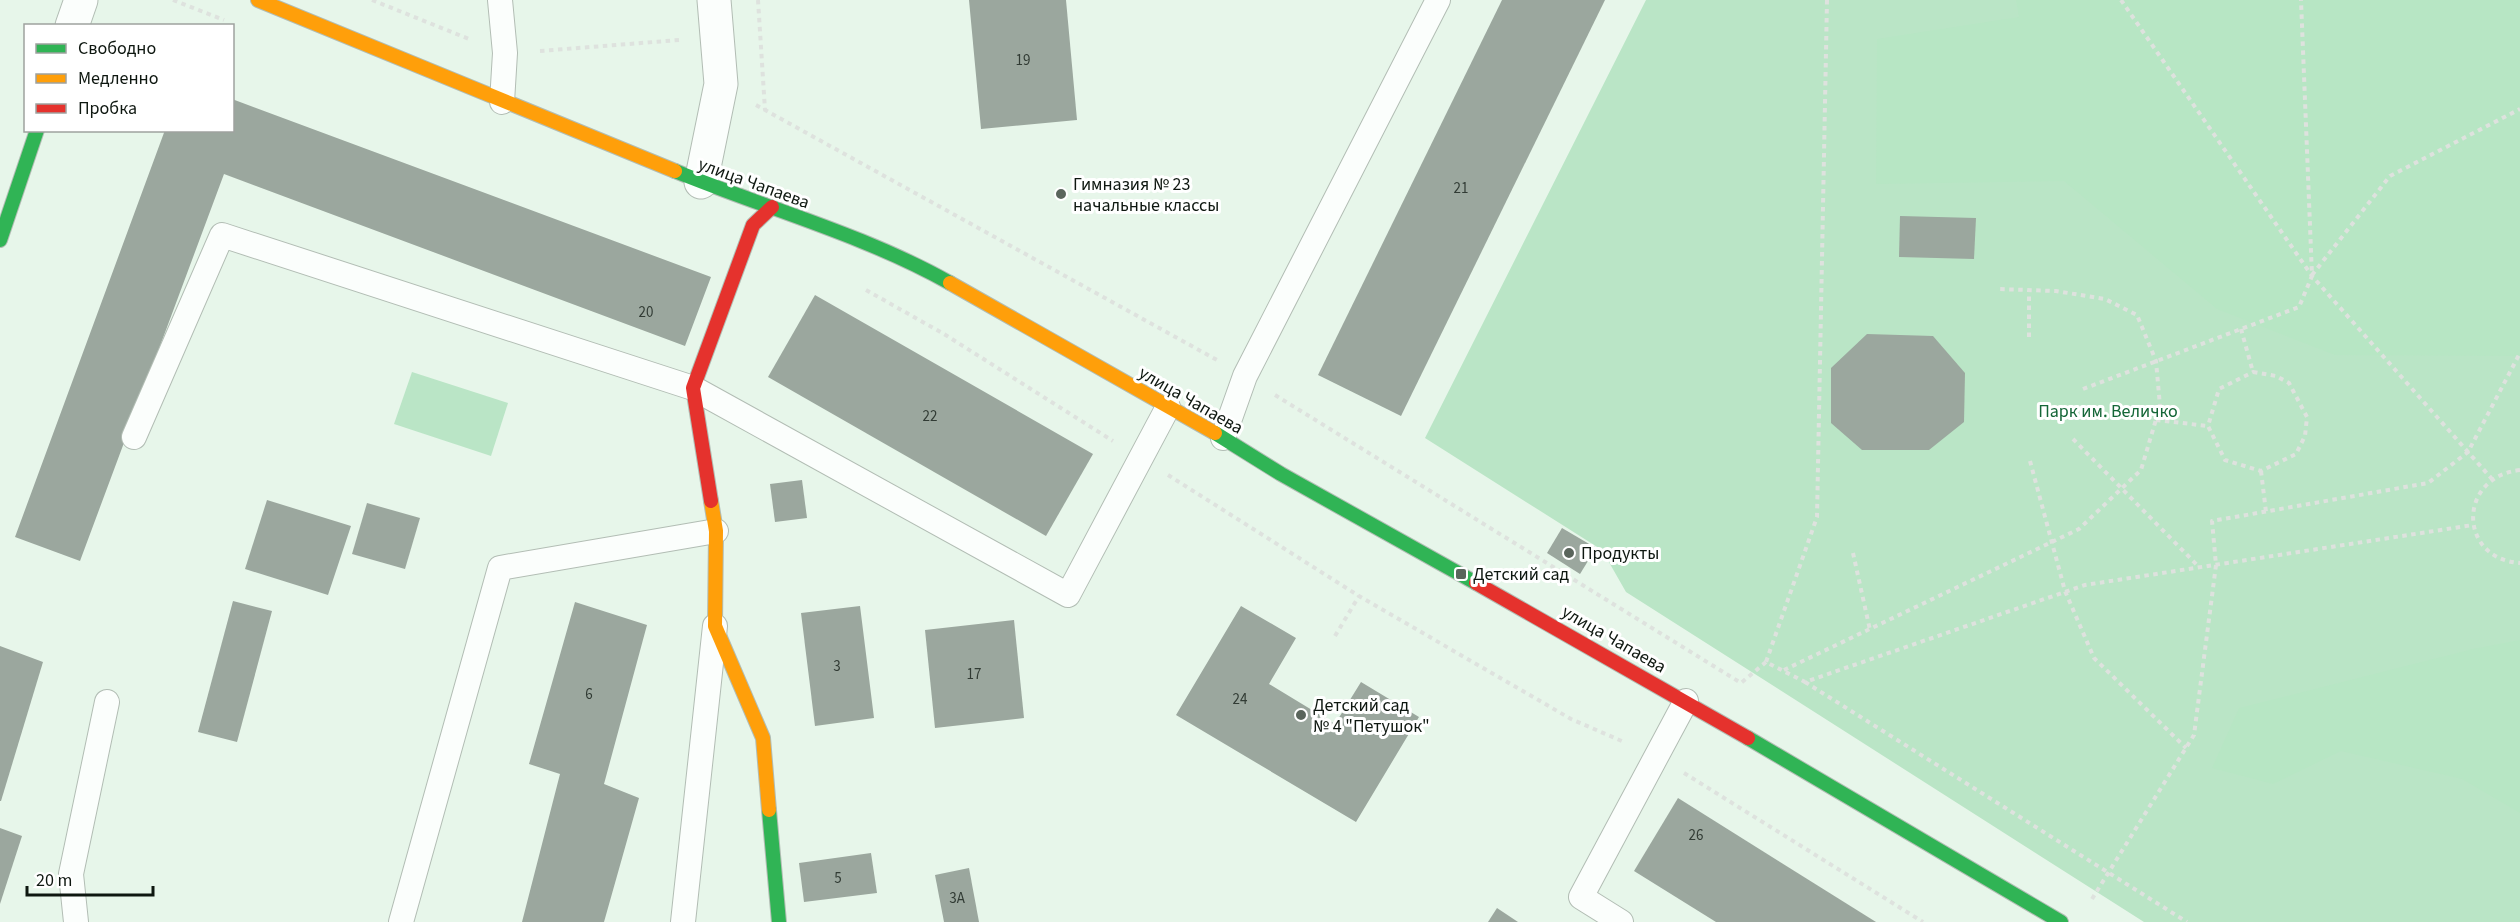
<svg xmlns="http://www.w3.org/2000/svg" width="2520" height="922" font-family="'Source Sans 3',sans-serif">
  <style>
    .green { fill: #bae5c6 }
    .forest { fill: #b7e6c4 }
    .building { fill: #9ba79e }
    .lines { fill: none; stroke-linecap: round; stroke-linejoin: round }
    .lane-casing { stroke: #b2bdb4; stroke-width: 26 }
    .street-casing { stroke: #b2bdb4; stroke-width: 35 }
    .fast-casing { stroke: #b2bdb4; stroke-width: 16 }
    .slow-casing { stroke: #b2bdb4; stroke-width: 16 }
    .jam-casing { stroke: #b2bdb4; stroke-width: 16 }
    .path { stroke: #dee2de; stroke-width: 4; stroke-dasharray: 4.5 4.5; stroke-linecap: butt }
    .lane { stroke: #fbfefc; stroke-width: 24 }
    .street { stroke: #fbfefc; stroke-width: 33 }
    .fast { stroke: #30b455; stroke-width: 14 }
    .slow { stroke: #ff9f0a; stroke-width: 14 }
    .jam { stroke: #e5322d; stroke-width: 14 }
    .poi-dot { fill: #5a655c; stroke: #fff; stroke-width: 2 }
    .labels { text-anchor: middle; stroke-width: 6; stroke-linejoin: round; paint-order: stroke }
    .number-label { font-size: 15px; fill: #313b34 }
    .street-label { font-size: 18px; fill: #0e1710; stroke: #fff }
    .poi-label { font-size: 18px; fill: #0e1710; stroke: #fff; text-anchor: start }
    .park-label { font-size: 18px; fill: #146637; stroke: #fff }
  </style>
  <rect width="100%" height="100%" fill="#e7f6ea"/>
  <!-- green -->
  <g class="green">
    <polygon points="1646,0 2520,0 2520,922 2144,922 1626,592 1602,550 1425,438"/>
    <polygon points="412,372 508,403 491,456 394,424"/>
  </g>
  <!-- forest -->
  <g class="forest">
    <polygon points="2016,0 2520,0 2520,356 2335,355 2217,309 2064,181 1876,184 1877,39 2019,17"/>
    <polygon points="2520,640 2520,813 2462,779 2341,751 2273,784 2212,768 2239,708 2473,649"/>
  </g>
  <!-- building -->
  <g class="building">
    <polygon points="969,0 1066,0 1077,120 981,129"/>
    <polygon points="1502,0 1605,0 1401,416 1318,375"/>
    <polygon points="232,99 711,277 685,346 224,174 80,561 15,537 165,130 232,130"/>
    <polygon points="1900,216 1976,218 1974,259 1899,257"/>
    <polygon points="815,295 1093,454 1046,536 768,377"/>
    <polygon points="1867,334 1933,336 1965,373 1964,422 1929,450 1862,450 1831,423 1831,368"/>
    <polygon points="802,480 807,518 775,522 770,484"/>
    <polygon points="267,500 351,526 328,595 245,569"/>
    <polygon points="367,503 420,518 405,569 352,554"/>
    <polygon points="1562,528 1596,548 1580,574 1547,553"/>
    <polygon points="233,601 272,611 237,742 198,732"/>
    <polygon points="575,602 647,625 604,784 639,798 604,922 522,922 560,774 529,764"/>
    <polygon points="860,606 874,718 815,726 801,613"/>
    <polygon points="1241,606 1296,638 1269,684 1335,724 1361,682 1419,717 1356,822 1176,715"/>
    <polygon points="1014,620 1024,718 935,728 925,630"/>
    <polygon points="0,646 43,662 1,801 0,801"/>
    <polygon points="1678,798 1876,922 1716,922 1634,871"/>
    <polygon points="0,828 22,836 0,904"/>
    <polygon points="871,853 877,893 804,902 799,863"/>
    <polygon points="969,868 979,922 944,922 935,875"/>
    <polygon points="1497,908 1518,922 1488,922"/>
  </g>
  <g class="lines">
    <defs>
      <g id="lane">
        <polyline points="500,0 505,53 502,102"/>
        <polyline points="134,437 222,235 693,388 1068,595 1168,407"/>
        <polyline points="1223,438 1245,376 1438,0"/>
        <polyline points="76,922 71,874 107,702"/>
        <polyline points="401,922 500,568 716,531"/>
        <polyline points="683,922 715,626"/>
        <polyline points="1621,922 1581,897 1686,701"/>
      </g>
      <g id="street">
        <polyline points="72,26 81,0"/>
        <polyline points="701,182 721,84 714,0"/>
      </g>
      <g id="fast">
        <path d="M675 171C765 208 865 235 950 283"/>
        <polyline points="0,240 37,130"/>
        <polyline points="1215,433 1281,474 1476,583"/>
        <polyline points="1748,738 2061,922"/>
        <polyline points="769,810 779,922"/>
      </g>
      <g id="slow">
        <polyline points="258,0 675,171"/>
        <polyline points="950,283 1215,433"/>
        <polyline points="711,501 716,531 715,626 763,738 769,810"/>
      </g>
      <g id="jam">
        <polyline points="711,501 693,388 753,225 772,207"/>
        <polyline points="1476,583 1748,738"/>
      </g>
    </defs>
    <!-- lane casing -->
    <use href="#lane" class="lane-casing"/>
    <!-- street casing -->
    <use href="#street" class="street-casing"/>
    <!-- fast casing -->
    <use href="#fast" class="fast-casing"/>
    <!-- slow casing -->
    <use href="#slow" class="slow-casing"/>
    <!-- jam casing -->
    <use href="#jam" class="jam-casing"/>
    <!-- path -->
    <g class="path">
      <polyline points="173,0 224,20"/>
      <polyline points="372,0 469,39"/>
      <polyline points="758,0 765,110"/>
      <polyline points="1827,0 1817,517 1766,662 1805,682 2085,585 2473,525"/>
      <polyline points="2121,0 2312,276 2468,452 2520,353"/>
      <polyline points="540,51 679,40"/>
      <polyline points="756,105 1217,360"/>
      <polyline points="2312,275 2390,176 2520,109"/>
      <polyline points="866,290 944,334 1113,441"/>
      <polyline points="2241,329 2253,372"/>
      <polyline points="2029,337 2029,290"/>
      <polygon points="2253,372 2276,376 2289,383 2307,417 2305,436 2296,454 2261,471 2225,460 2208,426 2219,389"/>
      <polyline points="2083,389 2299,307 2312,276 2301,0"/>
      <polyline points="1275,395 1741,683 1766,662"/>
      <polyline points="2156,420 2208,426"/>
      <polyline points="2073,439 2199,567"/>
      <polyline points="2030,461 2065,591 2094,658 2186,748"/>
      <path d="M2520 470C2457 477 2458 559 2520 563"/>
      <polyline points="2261,471 2266,512"/>
      <polyline points="1168,475 1359,596 1571,719 1624,742"/>
      <polyline points="1853,553 1870,630"/>
      <polyline points="1335,636 1359,596"/>
      <polyline points="1784,670 2079,529 2141,470 2160,406 2156,361 2137,315 2105,299 2056,291 1998,289"/>
      <polyline points="1805,682 2187,922"/>
      <polyline points="1684,773 1923,922"/>
      <polyline points="2092,899 2194,735 2216,565 2212,521 2428,483 2468,452 2492,479"/>
    </g>
    <!-- lane -->
    <use href="#lane" class="lane"/>
    <!-- street -->
    <use href="#street" class="street"/>
    <!-- fast -->
    <use href="#fast" class="fast"/>
    <!-- slow -->
    <use href="#slow" class="slow"/>
    <!-- jam -->
    <use href="#jam" class="jam"/>
  </g>
  <!-- markers -->
  <g class="poi-dot">
    <circle cx="1061" cy="194" r="6"/>
    <circle cx="1569" cy="553" r="6"/>
    <rect x="1455" y="568" width="12" height="12" rx="3"/>
    <circle cx="1301" cy="715" r="6"/>
  </g>
  <g class="labels">
    <!-- number labels -->
    <g class="number-label">
      <text x="1023" y="65">19</text>
      <text x="1461" y="193">21</text>
      <text x="646" y="317">20</text>
      <text x="930" y="421">22</text>
      <text x="837" y="671">3</text>
      <text x="974" y="679">17</text>
      <text x="589" y="699">6</text>
      <text x="1240" y="704">24</text>
      <text x="1696" y="840">26</text>
      <text x="838" y="883">5</text>
      <text x="957" y="903">3А</text>
    </g>
    <!-- street labels -->
    <g class="street-label">
      <text transform="translate(754 183) rotate(20)" y="6">улица Чапаева</text>
      <text transform="translate(1191 400) rotate(30)" y="6">улица Чапаева</text>
      <text transform="translate(1614 639) rotate(30)" y="6">улица Чапаева</text>
    </g>
    <!-- poi labels -->
    <g class="poi-label">
      <text x="1073" y="190">Гимназия № 23<tspan x="1073" dy="21">начальные классы</tspan></text>
      <text x="1581" y="559">Продукты</text>
      <text x="1473" y="580">Детский сад</text>
      <text x="1313" y="711">Детский сад<tspan x="1313" dy="21">№ 4 "Петушок"</tspan></text>
    </g>
    <!-- park labels -->
    <g class="park-label">
      <text x="2108" y="417">Парк им. Величко</text>
    </g>
  </g>
  <!-- legend -->
  <rect x="24" y="24" width="210" height="108" fill="#ffffff" stroke="#9fa29f" stroke-width="1.5"/>
  <rect x="36" y="44" width="30" height="9" fill="#30b455" stroke="#9fa29f" stroke-width="1.5"/>
  <text x="78" y="54" font-size="18" fill="#0e1710">Свободно</text>
  <rect x="36" y="74" width="30" height="9" fill="#ff9f0a" stroke="#9fa29f" stroke-width="1.5"/>
  <text x="78" y="84" font-size="18" fill="#0e1710">Медленно</text>
  <rect x="36" y="104" width="30" height="9" fill="#e5322d" stroke="#9fa29f" stroke-width="1.5"/>
  <text x="78" y="114" font-size="18" fill="#0e1710">Пробка</text>
  <!-- scale -->
  <path d="M27 886v9h126v-9" fill="none" stroke="#0e1710" stroke-width="3"/>
  <text x="36" y="886" font-size="18" fill="#0e1710" stroke="#ffffff" stroke-width="4.5" paint-order="stroke">20 m</text>
</svg>
